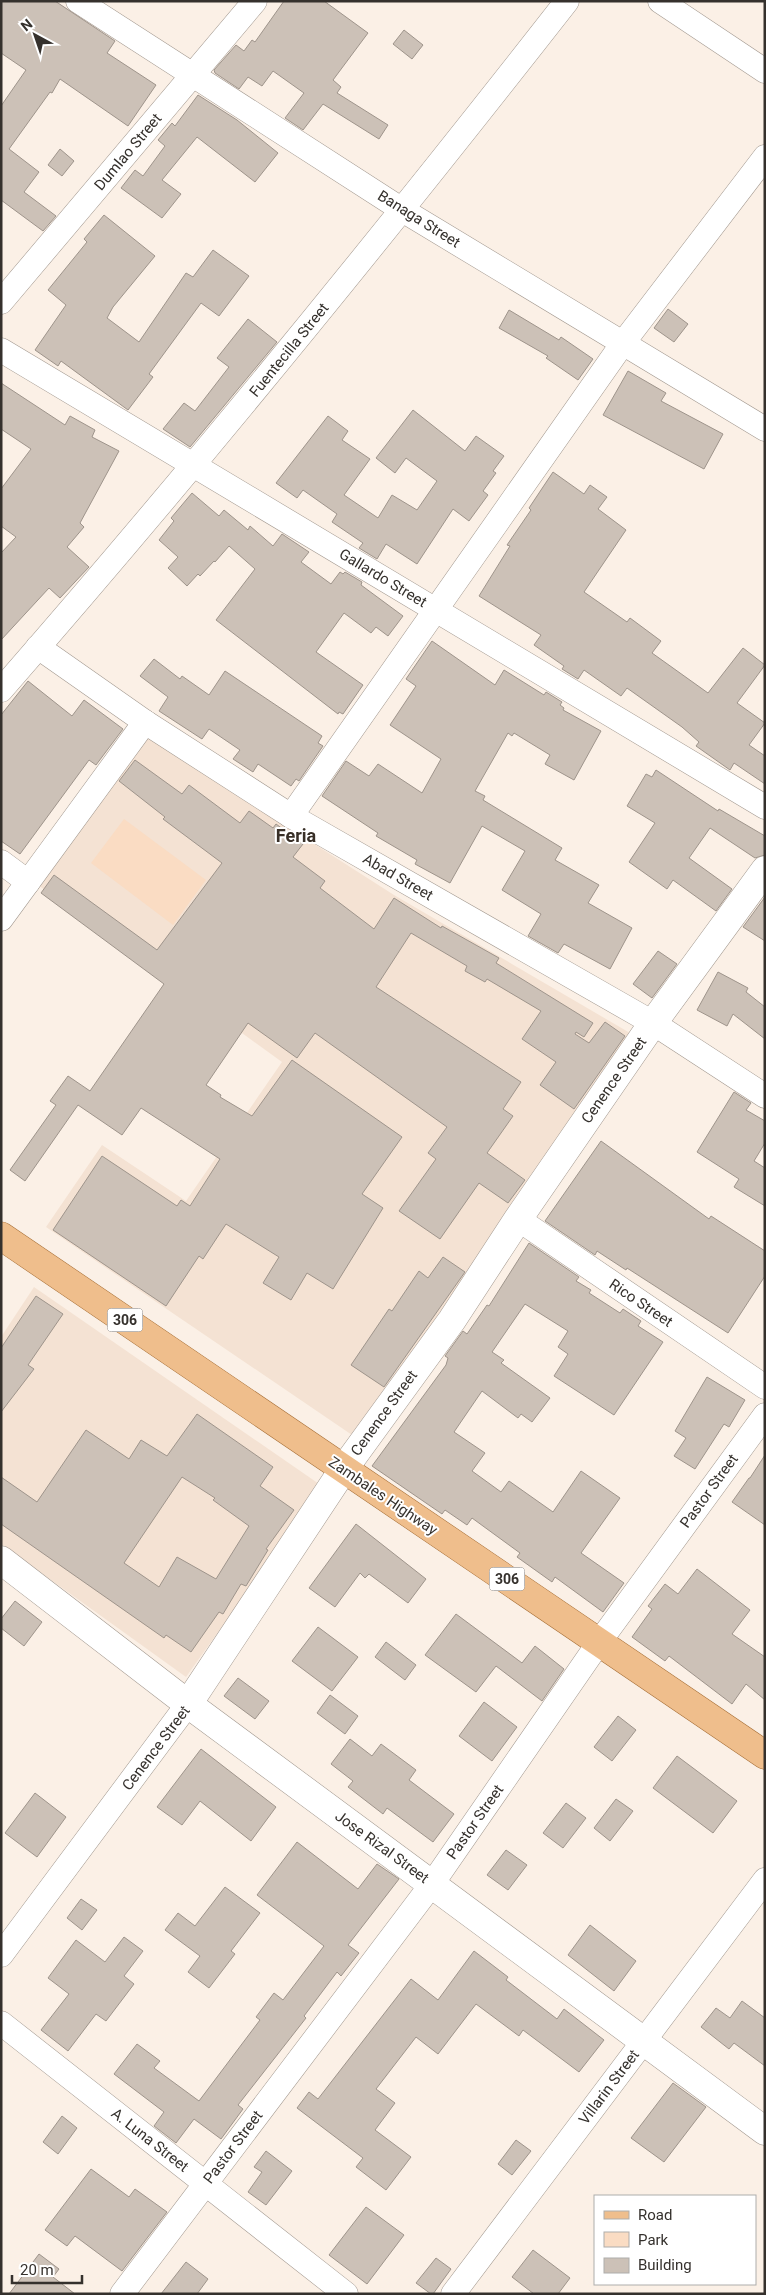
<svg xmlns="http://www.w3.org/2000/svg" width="766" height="2295" font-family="Roboto,sans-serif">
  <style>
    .built { fill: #f4e2d3 }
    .green { fill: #fadcc3 }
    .building { fill: #ccc1b7; stroke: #9e948b; fill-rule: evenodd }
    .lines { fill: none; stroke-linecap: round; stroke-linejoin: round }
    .minor-casing { stroke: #a2988f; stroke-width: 25 }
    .tertiary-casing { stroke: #a2988f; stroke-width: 29 }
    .primary-casing { stroke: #a77039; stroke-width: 29 }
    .minor { stroke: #fff; stroke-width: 24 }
    .tertiary { stroke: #fff; stroke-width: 28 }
    .primary { stroke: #efbe8c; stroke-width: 28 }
    .labels { text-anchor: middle; stroke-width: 4; stroke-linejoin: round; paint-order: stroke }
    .shield { fill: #fff; stroke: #726f6c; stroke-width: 1 }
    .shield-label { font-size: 14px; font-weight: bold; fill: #35312d }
    .street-label { font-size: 15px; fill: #35312d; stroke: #fff }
    .quarter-label { font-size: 18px; font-weight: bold; fill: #382f27; stroke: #fff }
  </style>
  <rect width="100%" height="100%" fill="#fbf0e6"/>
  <!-- built -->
  <g class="built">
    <polygon points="144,735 394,895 630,1033 355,1437 46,1227 102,1145 186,1201 282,1062 38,885"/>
    <polygon points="34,1287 322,1486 186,1677 1,1544 1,1337"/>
  </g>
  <!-- green -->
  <polygon class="green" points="124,819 206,880 173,925 91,863"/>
  <!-- building -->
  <g class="building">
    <polygon points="1,1 55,1 115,41 107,53 156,85 128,126 60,79 52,93 50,92 9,149 39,172 24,192 56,216 43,231 1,200 1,106 26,70 1,53"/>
    <polygon points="284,1 324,1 368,33 333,80 341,87 337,93 388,125 379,139 323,104 303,130 285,118 304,93 273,71 262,86 248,77 239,89 215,73 214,70 236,45 244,51 252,40 255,42"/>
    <polygon points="404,30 423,45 412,59 393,44"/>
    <polygon points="198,95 237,120 278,153 255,182 197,137 162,180 181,194 162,218 121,188 135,170 143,176 165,146 158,140 172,123 175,126"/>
    <polygon points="60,149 74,161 62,176 48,165"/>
    <polygon points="104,215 155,256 113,307 107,318 139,342 186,273 193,277 213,250 249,276 219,316 201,303 149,374 153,377 128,410 61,361 58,366 35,350 66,305 48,290 87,242 84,239"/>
    <polygon points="668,309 688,324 674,342 654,328"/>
    <polygon points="509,310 559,340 561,337 593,359 578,380 546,358 548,356 499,328"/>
    <polygon points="248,319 277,342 190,447 163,429 184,403 195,411 229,367 217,358"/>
    <polygon points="628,371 666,393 661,401 723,434 704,469 603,415"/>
    <polygon points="1,383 65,425 70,416 95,430 92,437 119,451 80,523 84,527 67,547 89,567 60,598 49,588 1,640 1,553 16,537 1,526 1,489 31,449 1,429"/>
    <polygon points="413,410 465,451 476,436 504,456 493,471 496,473 483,491 488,495 469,521 453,509 417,564 386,544 377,559 359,548 363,543 332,522 337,514 303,490 297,498 276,483 328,416 348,431 342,440 370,459 344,495 378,518 392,495 417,510 437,481 406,458 395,473 376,458"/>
    <polygon points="553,472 584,494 590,485 607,497 598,509 626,530 584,592 627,622 630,618 661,641 652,653 708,693 743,648 765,665 737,703 765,723 749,745 765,756 765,784 734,763 730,770 696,746 699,742 682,727 627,688 621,696 584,670 578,679 562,669 564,666 534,645 541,635 479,596 510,546 507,545 531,510 529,508"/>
    <polygon points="192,493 219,516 224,510 248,530 250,526 273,546 282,534 309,552 301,562 331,584 340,572 343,574 345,572 362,582 361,585 403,616 388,636 376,627 371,633 344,613 316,652 363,685 343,714 339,712 338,714 216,620 255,569 229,546 215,562 214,561 200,576 198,574 187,586 168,568 178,557 159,540 174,521 171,518"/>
    <polygon points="432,641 495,685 504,670 544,695 546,692 562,702 560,705 564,708 563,710 601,731 574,780 545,764 550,755 514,733 512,736 508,733 475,791 485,796 483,800 562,848 555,860 599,885 588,903 632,928 610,969 564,944 558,953 528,936 541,914 502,890 525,851 482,826 450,883 415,864 417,860 376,836 378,833 322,796 346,761 369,776 378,764 422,793 441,759 390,725 416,686 406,679"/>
    <polygon points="154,659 180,679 182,676 209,695 225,671 322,736 318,743 323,746 299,781 296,779 291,786 258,764 253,772 233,759 240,750 209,729 202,739 159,711 168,697 140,676"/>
    <polygon points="28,681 72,716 84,700 123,729 96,765 89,760 20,854 1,841 1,715"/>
    <polygon points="135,760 182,794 189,785 240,823 249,811 273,828 276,824 303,844 293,857 325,881 320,888 374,929 394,898 441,928 442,926 499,958 496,963 593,1023 584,1037 576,1032 575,1034 589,1043 605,1022 625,1036 574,1109 540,1085 556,1062 522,1039 541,1011 487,979 485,982 465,971 467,966 411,933 376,987 521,1082 503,1109 513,1116 487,1153 525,1180 508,1203 479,1183 440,1239 399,1211 436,1159 428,1153 447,1127 315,1033 297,1058 248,1023 206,1085 221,1095 220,1097 252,1116 292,1060 402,1137 362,1194 383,1208 333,1289 307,1273 291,1300 263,1283 279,1257 226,1224 203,1259 199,1256 166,1306 53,1230 102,1156 177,1206 181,1200 190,1206 220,1159 141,1108 122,1135 78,1105 25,1181 10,1170 56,1105 50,1101 68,1076 90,1091 164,984 41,893 54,875 157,950 222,863 163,819 165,817 119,781"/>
    <polygon points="656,770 718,811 719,809 765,836 765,855 755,858 710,828 689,858 732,889 716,911 673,880 667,889 629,862 655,823 627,806 646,774 652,777"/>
    <polygon points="765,897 765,941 743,927"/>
    <polygon points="658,951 677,964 652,998 633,984"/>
    <polygon points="718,972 748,988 746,992 765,1007 765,1039 733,1014 727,1026 697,1010"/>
    <polygon points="734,1092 751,1103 746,1110 765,1121 765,1143 754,1161 765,1168 765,1206 734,1187 739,1179 697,1152"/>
    <polygon points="601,1141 709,1219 711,1216 765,1251 765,1276 728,1333 627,1268 626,1270 597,1251 595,1255 545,1221"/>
    <polygon points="529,1243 579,1277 576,1281 591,1290 589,1293 620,1313 623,1309 641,1321 638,1326 663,1342 614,1415 554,1376 568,1354 558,1347 568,1331 525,1304 492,1352 504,1360 501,1363 550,1398 532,1422 521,1414 518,1418 482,1391 454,1432 485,1453 472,1471 501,1492 509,1481 553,1512 581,1471 620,1498 581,1553 624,1583 603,1612 555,1577 552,1582 517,1557 520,1553 472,1518 467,1525 445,1510 442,1514 372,1466 446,1365 448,1358 445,1356 463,1331 467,1334 487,1305 489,1306"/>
    <polygon points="443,1257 465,1272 384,1387 351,1365 389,1309 392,1311 419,1271 428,1278"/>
    <polygon points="36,1296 63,1314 28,1365 34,1369 1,1412 1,1348"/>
    <polygon points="707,1377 745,1400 729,1427 724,1424 695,1469 674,1456 686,1438 675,1431"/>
    <path d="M197 1414 273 1467 260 1486 294 1510 266 1549 268 1550 246 1586 241 1584 223 1614 219 1612 191 1652 166 1635 164 1638 1 1524V1477L37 1502 86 1430 129 1459 141 1440 167 1456ZM182 1477 215 1498 213 1500 249 1526 216 1579 177 1557 159 1587 124 1563Z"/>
    <polygon points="765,1455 765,1525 732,1502 749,1478 750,1478"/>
    <polygon points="356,1524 426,1579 408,1603 369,1574 365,1578 360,1573 335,1607 309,1588"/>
    <polygon points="697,1569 750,1610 732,1634 765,1657 765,1700 746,1684 732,1704 669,1656 665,1661 632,1637 652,1609 648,1606 665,1584 678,1594"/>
    <polygon points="15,1601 42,1622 24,1646 1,1628 1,1619"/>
    <polygon points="456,1614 522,1663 535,1646 564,1669 542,1701 496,1666 476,1692 425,1655"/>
    <polygon points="318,1627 358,1657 332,1691 292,1661"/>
    <polygon points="386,1642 416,1665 405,1680 375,1657"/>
    <polygon points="238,1678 269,1701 255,1719 224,1696"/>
    <polygon points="330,1695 358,1716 345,1734 317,1713"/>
    <polygon points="484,1702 517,1727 492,1761 459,1736"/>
    <polygon points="618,1716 636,1730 612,1761 594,1747"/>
    <polygon points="350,1739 372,1756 381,1744 416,1770 409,1780 454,1814 433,1842 387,1808 383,1814 348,1787 353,1781 331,1764"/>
    <polygon points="201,1749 276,1807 251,1841 200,1801 182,1825 157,1807"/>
    <polygon points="677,1756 737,1801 713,1833 653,1788"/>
    <polygon points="35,1793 66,1817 37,1857 5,1833"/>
    <polygon points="616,1799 633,1811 610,1841 594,1828"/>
    <polygon points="566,1803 586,1818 563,1848 543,1833"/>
    <polygon points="297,1842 358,1889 377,1864 399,1879 348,1945 359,1953 341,1976 337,1972 304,2016 306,2018 238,2105 243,2109 221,2139 194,2119 176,2143 154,2126 164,2112 114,2074 137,2044 160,2061 154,2068 199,2101 260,2020 256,2017 274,1993 283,2000 324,1946 257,1895"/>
    <polygon points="506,1850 527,1865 508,1890 487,1875"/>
    <polygon points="225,1887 260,1913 231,1951 235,1954 209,1988 188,1972 200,1956 165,1930 178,1913 195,1926"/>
    <polygon points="81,1899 97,1910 82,1930 67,1918"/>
    <polygon points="590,1925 636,1961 614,1991 568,1955"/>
    <polygon points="124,1937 143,1951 124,1976 134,1984 106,2021 96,2014 68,2051 41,2030 69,1994 48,1978 76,1940 105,1962"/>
    <polygon points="474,1951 508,1977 506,1980 557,2019 564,2009 604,2040 579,2072 523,2030 519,2036 476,2004 438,2054 416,2037 376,2089 395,2103 375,2130 411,2157 386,2190 356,2167 363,2158 297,2108 309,2092 318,2099 411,1979 438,2000"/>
    <polygon points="742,2001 765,2018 765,2066 734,2043 729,2049 701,2027 716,2008 730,2018"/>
    <polygon points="673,2083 706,2107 664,2162 631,2138"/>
    <polygon points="62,2116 77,2128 58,2154 43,2142"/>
    <polygon points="516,2140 531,2151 512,2175 498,2164"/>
    <polygon points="266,2151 292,2171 266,2205 248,2192 262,2172 254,2167"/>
    <polygon points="91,2169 129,2197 135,2189 167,2212 122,2271 75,2236 67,2246 45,2230"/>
    <polygon points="366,2207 404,2235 367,2284 329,2255"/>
    <polygon points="533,2250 570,2278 558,2294 534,2294 512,2277"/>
    <polygon points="39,2254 59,2269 53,2277 75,2294 9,2294"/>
    <polygon points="436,2258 451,2269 433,2294 431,2294 416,2283"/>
    <polygon points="186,2262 208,2279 197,2294 161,2294"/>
  </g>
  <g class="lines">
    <defs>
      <g id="minor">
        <polyline points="78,1 404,211 765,429"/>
        <polyline points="660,1 765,71"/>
        <polyline points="1,302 255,1"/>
        <polyline points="1,350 765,807"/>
        <polyline points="38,647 145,722 291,816 653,1023 765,1096"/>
        <path d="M1 690C197 466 384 235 567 1"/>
        <polyline points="291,816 623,343 765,157"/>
        <polyline points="1,862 28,882"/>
        <polyline points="1,919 145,722"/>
        <polyline points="518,1219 765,1387"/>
        <polyline points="1,1955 188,1704"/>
        <polyline points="1,2023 346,2294"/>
        <polyline points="122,2294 432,1884 600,1641 765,1415"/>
        <polyline points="453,2294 765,1880"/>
      </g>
      <g id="tertiary">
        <polyline points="1,1560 188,1704 765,2131"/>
        <polyline points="188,1704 343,1470 452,1320 518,1219 653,1023 765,870"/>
      </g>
      <polyline id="primary" points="1,1236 765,1755"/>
    </defs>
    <!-- minor casing -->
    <use href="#minor" class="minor-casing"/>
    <!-- tertiary casing -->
    <use href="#tertiary" class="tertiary-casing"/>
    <!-- primary casing -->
    <use href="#primary" class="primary-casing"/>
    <!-- minor -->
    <use href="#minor" class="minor"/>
    <!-- tertiary -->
    <use href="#tertiary" class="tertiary"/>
    <!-- primary -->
    <use href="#primary" class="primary"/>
  </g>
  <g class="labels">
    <!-- shield labels -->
    <g class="shield">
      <rect x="107.5" y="1308.5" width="35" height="23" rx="4"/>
      <rect x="489.5" y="1567.5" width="35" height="23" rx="4"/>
    </g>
    <g class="shield-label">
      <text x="125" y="1325">306</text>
      <text x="507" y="1584">306</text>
    </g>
    <!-- street labels -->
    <g class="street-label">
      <text transform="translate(128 152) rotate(-50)" y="5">Dumlao Street</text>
      <text transform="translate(419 219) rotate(32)" y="5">Banaga Street</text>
      <text transform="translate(289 350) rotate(-51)" y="5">Fuentecilla Street</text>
      <text transform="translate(383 578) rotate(31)" y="5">Gallardo Street</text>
      <text transform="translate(398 877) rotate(30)" y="5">Abad Street</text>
      <text transform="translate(614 1080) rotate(-55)" y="5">Cenence Street</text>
      <text transform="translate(641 1303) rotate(34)" y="5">Rico Street</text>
      <text transform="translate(384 1413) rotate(-54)" y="5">Cenence Street</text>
      <text transform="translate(709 1491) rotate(-54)" y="5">Pastor Street</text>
      <text transform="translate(383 1496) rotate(34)" y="5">Zambales Highway</text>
      <text transform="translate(156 1748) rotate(-53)" y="5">Cenence Street</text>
      <text transform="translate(475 1822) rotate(-55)" y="5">Pastor Street</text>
      <text transform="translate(382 1847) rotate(36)" y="5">Jose Rizal Street</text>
      <text transform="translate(609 2087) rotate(-53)" y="5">Villarin Street</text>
      <text transform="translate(150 2140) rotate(38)" y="5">A. Luna Street</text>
      <text transform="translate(233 2147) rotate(-53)" y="5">Pastor Street</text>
    </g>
    <!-- quarter labels -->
    <g class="quarter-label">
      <text x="296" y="842">Feria</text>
    </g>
  </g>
  <!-- border -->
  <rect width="766" height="2295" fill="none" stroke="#35312d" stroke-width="5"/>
  <!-- legend -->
  <rect x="594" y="2195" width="162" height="90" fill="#ffffff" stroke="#aeadab"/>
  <rect x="604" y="2211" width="25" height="8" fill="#efbe8c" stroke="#aeadab"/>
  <text x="638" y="2220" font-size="15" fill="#35312d">Road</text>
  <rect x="604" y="2232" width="25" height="15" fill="#fadcc3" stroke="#aeadab"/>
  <text x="638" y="2245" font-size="15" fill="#35312d">Park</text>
  <rect x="604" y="2258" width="25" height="15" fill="#ccc1b7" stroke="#aeadab"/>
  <text x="638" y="2270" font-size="15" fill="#35312d">Building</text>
  <!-- north arrow -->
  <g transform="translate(35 35) rotate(320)" stroke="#ffffff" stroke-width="4" paint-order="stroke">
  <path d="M0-4L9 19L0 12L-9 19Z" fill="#35312d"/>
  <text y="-8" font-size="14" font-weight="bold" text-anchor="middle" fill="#35312d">N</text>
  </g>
  <!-- scale -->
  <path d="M12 2275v8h70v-8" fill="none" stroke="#35312d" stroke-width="2.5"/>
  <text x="20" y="2275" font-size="15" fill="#35312d" stroke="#ffffff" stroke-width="4" paint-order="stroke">20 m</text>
</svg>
